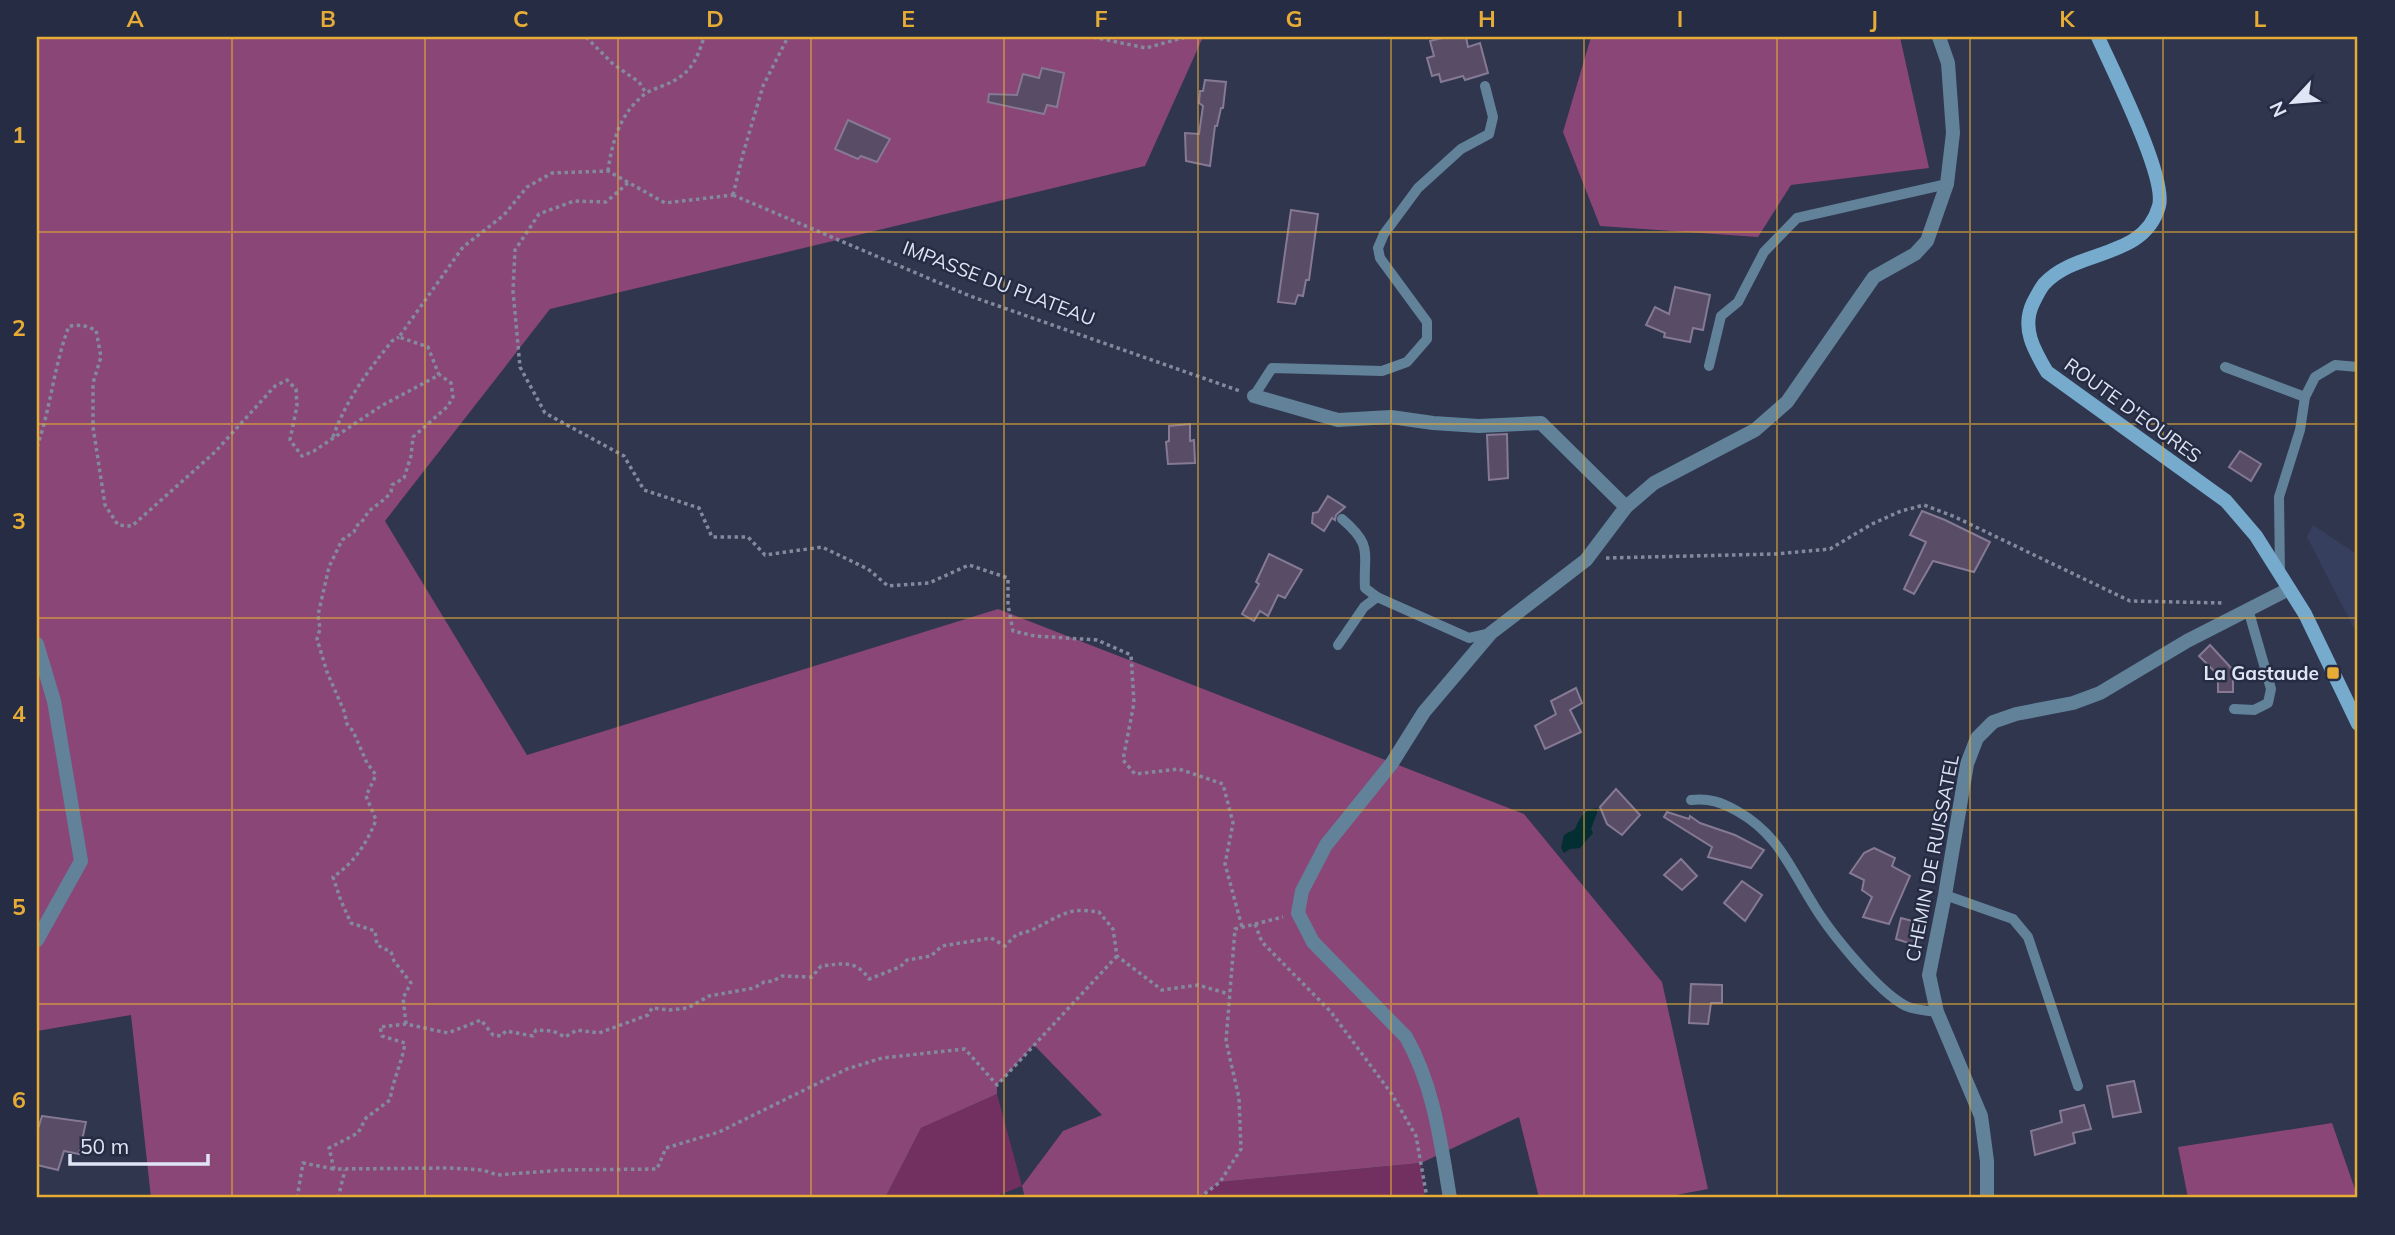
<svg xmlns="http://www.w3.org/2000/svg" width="2395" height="1235" font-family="Mulish,sans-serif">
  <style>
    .built { fill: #363f5d }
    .green { fill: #723060 }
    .forest { fill: #8a4676 }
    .water { fill: #032e32 }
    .building { fill: #584c66; stroke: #857994; stroke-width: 2 }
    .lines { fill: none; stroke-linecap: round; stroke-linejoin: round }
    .path { stroke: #848a9e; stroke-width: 3.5; stroke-dasharray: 3.5 3.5; stroke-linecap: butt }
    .lane { stroke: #618298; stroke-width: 10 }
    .street { stroke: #618298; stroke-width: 14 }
    .secondary { stroke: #76abce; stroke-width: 14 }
    .grid { fill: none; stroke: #e6ac36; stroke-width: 2; stroke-opacity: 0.55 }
    .poi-dot { fill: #e6ac36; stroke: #252c43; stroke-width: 2.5 }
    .labels { text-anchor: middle; stroke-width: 5; stroke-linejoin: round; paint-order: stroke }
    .street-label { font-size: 19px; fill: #e0e5f5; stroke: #252c43 }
    .poi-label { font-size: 19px; font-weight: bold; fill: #e0e5f5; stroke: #252c43; text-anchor: end }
    .neatline { fill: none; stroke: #e6ac36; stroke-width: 2.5 }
    .grid-label { font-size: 23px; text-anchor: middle; font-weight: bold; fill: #e6ac36 }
  </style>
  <rect width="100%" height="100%" fill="#2f364e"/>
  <!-- built -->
  <polygon class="built" points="2313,525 2358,555 2358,636 2307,537"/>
  <!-- green -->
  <g class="green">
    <polygon points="997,1094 1022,1186 991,1198 885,1198 921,1128"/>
    <polygon points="1421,1163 1425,1198 1199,1198 1220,1182"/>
  </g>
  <!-- forest -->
  <g class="forest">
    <polygon points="37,37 1203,37 1145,166 550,309 385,521 527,755 998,609 1524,814 1662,982 1708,1189 1660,1198 1539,1198 1519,1117 1421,1163 1220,1182 1199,1198 1025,1198 1022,1186 1063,1131 1102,1115 1034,1045 997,1085 997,1094 921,1128 885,1198 151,1198 131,1015 37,1031"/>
    <polygon points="1591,37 1900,37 1929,168 1791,185 1758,237 1600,226 1563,132"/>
    <polygon points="2332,1123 2358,1198 2188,1198 2178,1147"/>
  </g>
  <!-- water -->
  <path class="water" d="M1597 808V813L1591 829 1593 833 1580 848 1570 849 1564 853 1561 848 1564 835 1575 829C1580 817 1584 810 1597 808Z"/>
  <!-- building -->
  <g class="building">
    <polygon points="1446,37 1466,37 1468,47 1480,43 1488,73 1465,80 1463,76 1441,82 1439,74 1432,76 1427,58 1434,56 1430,41"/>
    <polygon points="1042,68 1064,73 1057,107 1047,105 1044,114 988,102 989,94 1017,95 1023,74 1039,78"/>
    <polygon points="1205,80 1226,82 1223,108 1221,108 1217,126 1215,126 1210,166 1186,161 1185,133 1199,134 1203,106 1199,103 1200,91 1203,91"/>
    <polygon points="848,120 890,139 877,162 861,156 858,159 835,149"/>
    <polygon points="1291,210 1318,214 1309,280 1306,280 1303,296 1298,295 1295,304 1278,302"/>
    <polygon points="1675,287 1710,295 1703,330 1693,328 1690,342 1664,337 1665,333 1646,325 1655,307 1669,314"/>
    <polygon points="1190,424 1190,441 1194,440 1195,463 1168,464 1166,442 1169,441 1169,426"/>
    <polygon points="1507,434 1508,478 1489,480 1487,435"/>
    <polygon points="2240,451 2261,464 2251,481 2229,467"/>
    <polygon points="1328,496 1345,507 1336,515 1335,520 1332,518 1324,531 1312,523 1313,513 1318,512"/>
    <polygon points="1922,511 1945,520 1990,542 1974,572 1933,561 1914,594 1904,589 1926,542 1910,535"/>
    <polygon points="1269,554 1302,570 1285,598 1278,595 1268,616 1260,611 1254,621 1242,614 1259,584 1256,582"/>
    <polygon points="2210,645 2233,670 2233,692 2218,692 2218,675 2199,656"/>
    <polygon points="1576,688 1582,703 1570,710 1581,732 1545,749 1535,726 1556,714 1551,701"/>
    <polygon points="1616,789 1640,815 1622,835 1607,824 1600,807"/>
    <polygon points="1667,812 1689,819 1690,816 1700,823 1735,835 1764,850 1751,868 1708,857 1712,847 1664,817"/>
    <polygon points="1874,848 1895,858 1892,866 1910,876 1889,924 1863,917 1872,897 1862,890 1864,880 1850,873 1864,853"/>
    <polygon points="1681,859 1697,876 1682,890 1664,875"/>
    <polygon points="1742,881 1762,895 1745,921 1724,903"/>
    <polygon points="1901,918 1920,923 1918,946 1896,939"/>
    <polygon points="1691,984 1722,985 1722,1003 1711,1003 1708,1024 1689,1023"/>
    <polygon points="2134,1081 2141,1112 2113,1117 2107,1086"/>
    <polygon points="2084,1105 2091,1129 2073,1133 2075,1143 2035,1155 2031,1131 2062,1122 2060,1111"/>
    <polygon points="42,1116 86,1122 79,1154 64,1151 58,1170 37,1165 37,1132"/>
  </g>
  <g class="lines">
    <!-- path -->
    <g class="path">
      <polyline points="586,37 613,64 639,82 646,93"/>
      <polyline points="1093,37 1146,48 1186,37"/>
      <path d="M608 171C612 142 620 113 645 94 650 90 658 88 665 85 690 74 696 63 704 37"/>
      <polyline points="628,183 606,202 574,201 539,214 515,250 513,291 520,367 545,413 624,456 644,490 699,508 712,537 748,537 765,555 822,547 868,569 888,586 929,583 969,565 1008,578 1008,605 1013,631 1035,636 1097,640 1131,655 1134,703 1123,760 1135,774 1179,769 1223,784 1233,823 1225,864 1242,927"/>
      <polyline points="733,195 970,296 1240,391"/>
      <polyline points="733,195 743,154 763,86 788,37"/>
      <path d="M333 437C346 400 367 372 392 341L399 337"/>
      <path d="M37 447C51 407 54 365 69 326L82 325 96 330 101 357 93 383V427L105 505 118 525 132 526 215 452 275 386 287 380 296 389 297 406 290 440 302 456 314 451 381 406 439 375 428 347 399 337 463 247 504 215 527 187 552 173 608 171 665 203 733 195"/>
      <polyline points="1606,558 1775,554 1830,549 1872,524 1901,511 1924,505 1955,517 2130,601 2224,603"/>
      <polyline points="1255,924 1262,942 1331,1012 1391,1093 1416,1136 1427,1198"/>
      <path d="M1117 956 997 1085 965 1049 882 1058 847 1069 719 1132 666 1148 657 1169 562 1170 497 1175 483 1170 450 1168 334 1169 329 1148 358 1133 366 1118 390 1100C393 1079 402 1063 405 1043L382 1036 380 1027 406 1024 448 1033 481 1020 493 1035 501 1036 506 1031 533 1036 536 1030 553 1031 565 1037 577 1030 599 1033 648 1015 652 1008 669 1010 688 1008 709 996 754 988 764 982 773 981 782 976 812 977 821 966C841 964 856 959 869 979L900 967 907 960 931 956 942 946 991 938 1005 946 1017 934C1036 932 1051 917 1070 912 1078 909 1090 911 1099 912L1113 929 1117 956 1162 990 1198 985 1229 994"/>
      <path d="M406 1024 403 998 411 983 394 961 391 952 377 945 375 931 351 923 341 901 333 877C354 863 367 843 376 820L366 796 376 775 367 763 353 731 347 724 344 711 327 672 317 639 320 629 318 615 329 567 342 540 354 532 356 526 361 523 369 511 386 498 391 492 392 485 404 478 411 456 413 437 448 406 453 397 451 383 440 375"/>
      <polyline points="297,1198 303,1163 334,1169"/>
      <polyline points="338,1198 345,1170"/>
      <polyline points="1199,1198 1220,1182 1241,1149 1239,1098 1226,1041 1235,929 1283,917"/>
    </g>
    <!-- lane -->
    <g class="lane">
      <polyline points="1709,366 1721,316 1738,302 1764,252 1797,218 1947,184"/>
      <polyline points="2225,367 2305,397"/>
      <polyline points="1254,396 1272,368 1382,371 1407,362 1427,339 1427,322 1380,258 1378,248 1384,234 1418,188 1461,149 1489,134 1493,117 1485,86"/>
      <path d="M1342 519C1374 546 1363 553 1365 588L1377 597"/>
      <polyline points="2280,574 2279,497 2300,430 2305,397 2315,377 2335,365 2358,367"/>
      <polyline points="1338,645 1364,607 1377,597 1469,638 1491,633"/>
      <polyline points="2234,709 2254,710 2268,703 2271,689 2248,609"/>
      <path d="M1691 800C1709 798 1721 802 1737 811 1778 834 1789 866 1813 904 1829 931 1878 992 1906 1006 1915 1010 1927 1011 1937 1012"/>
      <polyline points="1945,895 2013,919 2028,937 2078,1086"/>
    </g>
    <!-- street -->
    <g class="street">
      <polyline points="1254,396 1338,420 1391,417 1433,423 1479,426 1541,423 1626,507"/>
      <polyline points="37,644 54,701 81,861 37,940"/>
      <path d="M1450 1198C1441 1144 1434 1086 1406 1037L1313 942 1298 913 1302 891 1326 845 1392 763 1424 712 1491 633 1586 560 1626 507 1654 483 1755 430 1787 402 1874 277 1915 254 1927 241 1947 184 1953 133 1948 63 1939 37"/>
      <polyline points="1987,1198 1987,1161 1981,1116 1937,1012 1929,975 1945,895 1967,764 1977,738 1993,722 2016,714 2073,703 2100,693 2187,641 2289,589"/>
    </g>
    <!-- secondary -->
    <path class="secondary" d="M2098 37C2112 69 2167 177 2159 206 2144 260 2077 248 2044 284 2040 289 2036 297 2033 303 2021 328 2034 350 2047 372L2226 501 2256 536 2305 614 2358 724"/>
  </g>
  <!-- grid -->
  <path class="grid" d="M232 37V1198M425 37V1198M618 37V1198M811 37V1198M1004 37V1198M1198 37V1198M1391 37V1198M1584 37V1198M1777 37V1198M1970 37V1198M2163 37V1198M37 232H2358M37 424H2358M37 618H2358M37 810H2358M37 1004H2358"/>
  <!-- markers -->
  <rect class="poi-dot" x="2326" y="666" width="14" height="14" rx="3.5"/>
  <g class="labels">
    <!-- street labels -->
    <g class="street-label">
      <text transform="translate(999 283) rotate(21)" y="7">IMPASSE DU PLATEAU</text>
      <text transform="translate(2133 410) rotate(36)" y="7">ROUTE D'EOURES</text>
      <text transform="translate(1932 858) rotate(-79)" y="7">CHEMIN DE RUISSATEL</text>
    </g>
    <!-- poi labels -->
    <g class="poi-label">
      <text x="2319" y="680">La Gastaude</text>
    </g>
  </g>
  <!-- border -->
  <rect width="2395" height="1235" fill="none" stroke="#252c43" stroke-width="77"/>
  <!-- north arrow -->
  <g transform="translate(2293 102) rotate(244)" stroke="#252c43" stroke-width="5" paint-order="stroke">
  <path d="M0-5L12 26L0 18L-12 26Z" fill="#e0e5f5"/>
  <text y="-10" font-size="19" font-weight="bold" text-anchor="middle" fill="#e0e5f5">N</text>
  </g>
  <!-- scale -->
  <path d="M70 1154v10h138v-10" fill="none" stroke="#e0e5f5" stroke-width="3.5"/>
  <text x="80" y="1154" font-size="21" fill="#e0e5f5" stroke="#252c43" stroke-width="5" paint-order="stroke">50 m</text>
  <rect x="38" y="38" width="2318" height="1158" class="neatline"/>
  <g class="grid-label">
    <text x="135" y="27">A</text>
    <text x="328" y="27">B</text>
    <text x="521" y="27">C</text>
    <text x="715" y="27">D</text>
    <text x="908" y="27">E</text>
    <text x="1101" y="27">F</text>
    <text x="1294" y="27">G</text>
    <text x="1487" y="27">H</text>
    <text x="1680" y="27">I</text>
    <text x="1874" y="27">J</text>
    <text x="2067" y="27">K</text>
    <text x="2260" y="27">L</text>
    <text x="19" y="143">1</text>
    <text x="19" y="336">2</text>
    <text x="19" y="529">3</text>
    <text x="19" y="722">4</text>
    <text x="19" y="915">5</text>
    <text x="19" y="1108">6</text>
  </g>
</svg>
